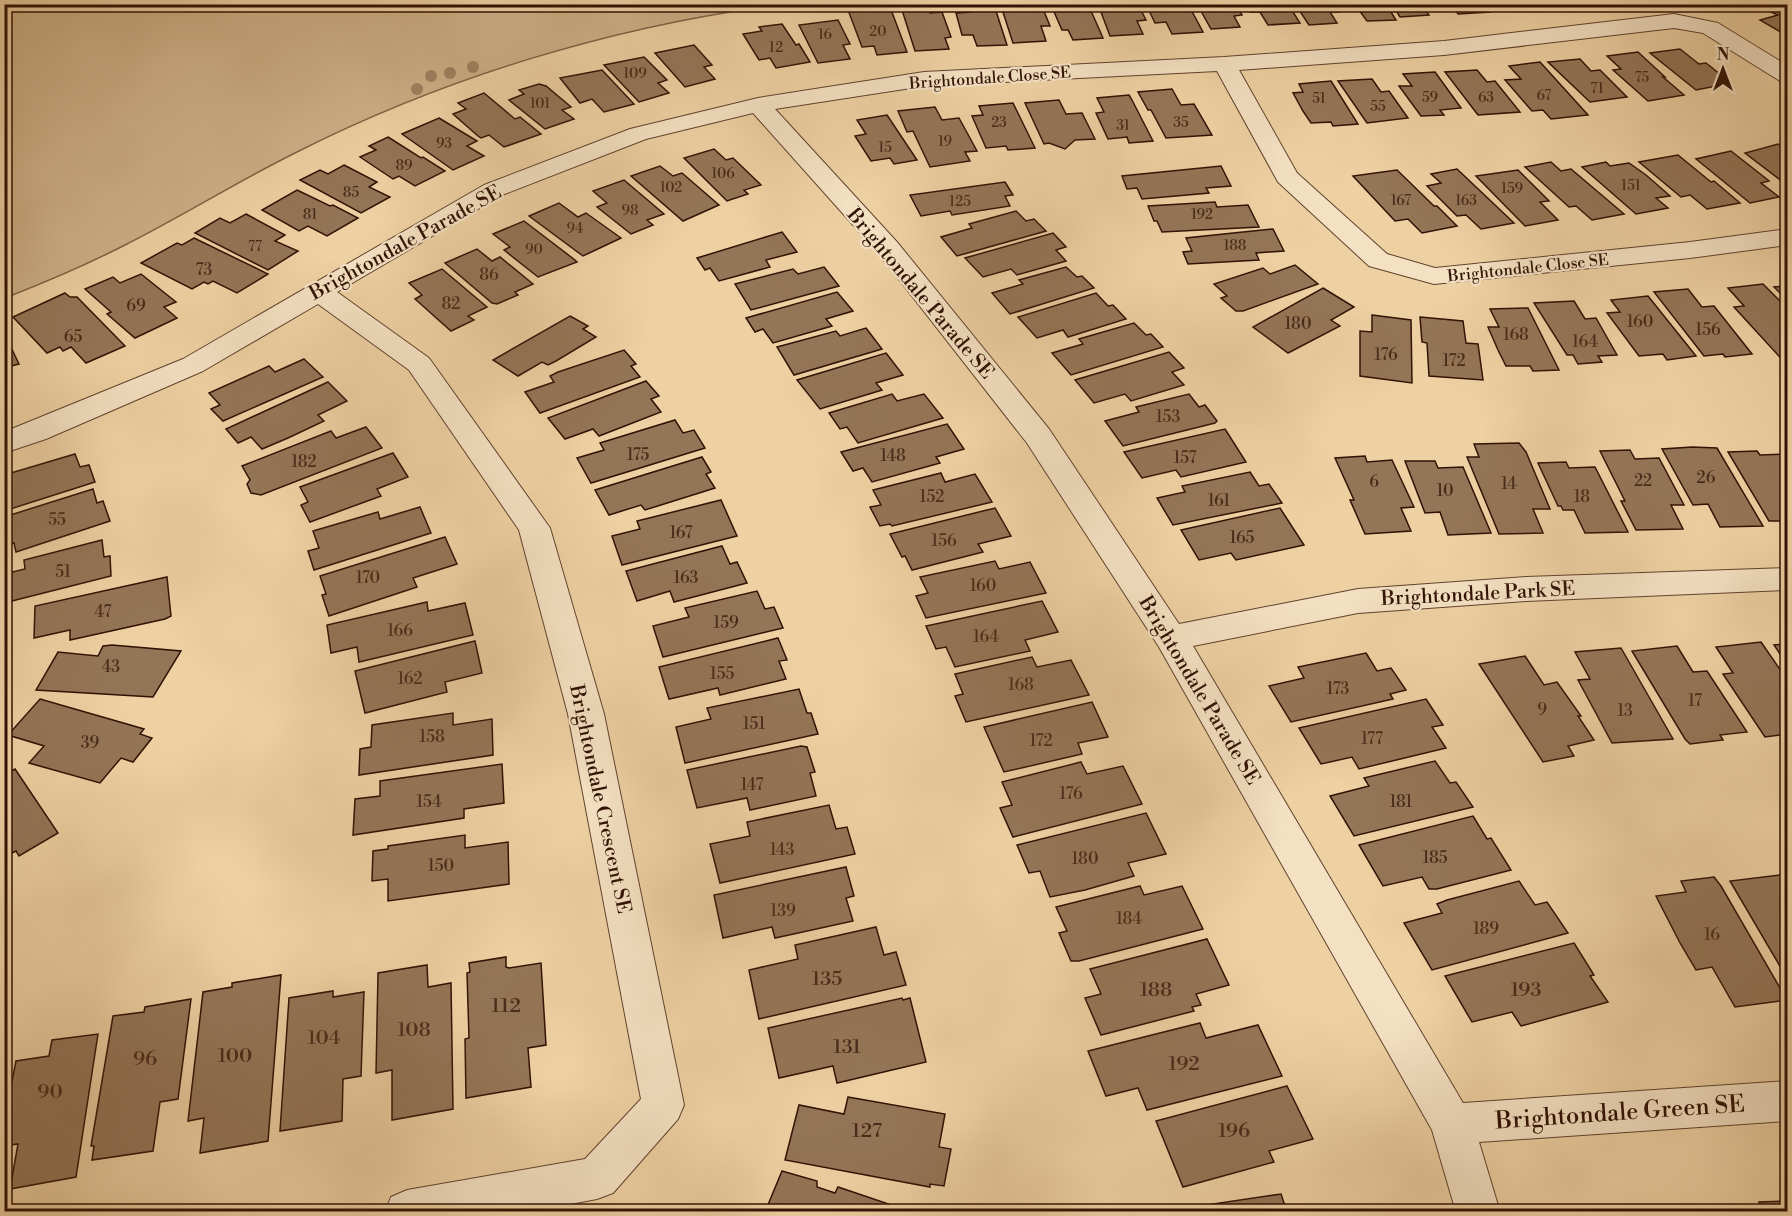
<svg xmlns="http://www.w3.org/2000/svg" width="1792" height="1216" font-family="'Libre Bodoni',serif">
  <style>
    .green { fill: #ceb188; stroke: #806246; stroke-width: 1.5 }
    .building { fill: #937557; stroke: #311205; stroke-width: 1.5 }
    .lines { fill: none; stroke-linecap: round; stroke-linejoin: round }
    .minor-casing { stroke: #60422c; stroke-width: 2 }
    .minor { fill: #f4e1c3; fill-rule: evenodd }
    .tree { fill: #a08262 }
    .labels { text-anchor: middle; stroke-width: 4.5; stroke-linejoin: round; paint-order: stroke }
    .far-number-label { font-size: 14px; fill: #4a2b1a }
    .far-street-label { font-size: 16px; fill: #311205; stroke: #f4e1c3 }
    .number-label { font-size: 16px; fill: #4a2b1a }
    .street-label { font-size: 20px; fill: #311205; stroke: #f4e1c3 }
    .near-number-label { font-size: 20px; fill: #4a2b1a }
    .near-street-label { font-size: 24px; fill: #311205; stroke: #f4e1c3 }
  </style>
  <rect width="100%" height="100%" fill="#eed1a3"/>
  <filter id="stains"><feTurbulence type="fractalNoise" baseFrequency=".00333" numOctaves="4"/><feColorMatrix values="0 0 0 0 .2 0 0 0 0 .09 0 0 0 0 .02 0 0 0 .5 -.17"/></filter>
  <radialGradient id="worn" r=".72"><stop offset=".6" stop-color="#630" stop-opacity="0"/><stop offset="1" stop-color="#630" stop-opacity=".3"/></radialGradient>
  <!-- green -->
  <path class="green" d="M5 4H776V5C611 27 446 77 297 152 238 181 183 216 125 245 86 265 46 282 5 298Z"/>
  <!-- building -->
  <g class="building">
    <polygon points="1041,4 1050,26 1041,26 1046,41 1013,43 1001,6"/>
    <polygon points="1088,4 1103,38 1073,40 1068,30 1062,30 1051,5"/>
    <polygon points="1098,4 1138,4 1146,20 1137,21 1143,34 1110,36"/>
    <polygon points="1146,4 1188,4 1203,32 1172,34 1166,22 1155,23"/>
    <polygon points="1197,4 1236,4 1242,15 1234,16 1240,27 1211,29"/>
    <polygon points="1246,4 1288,4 1300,23 1268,25 1260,12 1250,12"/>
    <polygon points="1295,4 1334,4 1339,12 1330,12 1337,23 1309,25"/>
    <polygon points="1346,4 1386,4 1396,20 1367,21 1359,10 1350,10"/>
    <polygon points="1392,4 1429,4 1422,5 1429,15 1400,17"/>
    <polygon points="1451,4 1484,4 1490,12 1458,14"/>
    <polygon points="1492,4 1525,4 1528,9 1497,11"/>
    <polygon points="880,6 890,7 907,52 877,55 874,46 862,47 848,10"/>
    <polygon points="990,6 992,11 996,11 1007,45 977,46 973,35 962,35 956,13 971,12 969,8"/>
    <polygon points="1788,6 1788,33 1784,34 1760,20 1778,15 1771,12"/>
    <polygon points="928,8 930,13 942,12 951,37 945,38 949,49 915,51 902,10"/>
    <polygon points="838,20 850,44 843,45 850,59 818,63 799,25"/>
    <polygon points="782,24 796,45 799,44 810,62 776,68 770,58 759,60 743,34 762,31 759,27"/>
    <polygon points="694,45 712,65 704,67 715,79 685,87 655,53"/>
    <polygon points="1680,49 1699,64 1706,63 1731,83 1696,90 1650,53"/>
    <polygon points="1638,52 1665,77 1663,77 1684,95 1648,101 1613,70 1621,69 1607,56"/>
    <polygon points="644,57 667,80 658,83 669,93 639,102 604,65"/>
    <polygon points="1580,59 1591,71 1600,70 1627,97 1590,102 1548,62"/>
    <polygon points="1540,62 1588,115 1551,119 1543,110 1532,111 1505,80 1521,79 1509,66"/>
    <polygon points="602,70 634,104 604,112 592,99 580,103 560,78"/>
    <polygon points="1477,70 1487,82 1495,81 1520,112 1478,115 1445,72"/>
    <polygon points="1435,72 1461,108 1440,110 1444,115 1421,116 1399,86 1412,86 1403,74"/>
    <polygon points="1372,79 1381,92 1389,91 1408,118 1367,123 1338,81"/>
    <polygon points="1331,81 1358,124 1333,126 1331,122 1311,123 1303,111 1293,93 1303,92 1299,84"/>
    <polygon points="539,84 546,86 571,107 562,110 574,119 545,129 509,100 524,94 519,90"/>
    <polygon points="1172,89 1181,105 1194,104 1212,135 1166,138 1151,110 1148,110 1138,92"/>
    <polygon points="484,93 515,119 520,117 541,134 504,147 489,135 481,138 478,136 453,114 466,109 458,103"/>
    <polygon points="1129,95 1132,100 1153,141 1129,143 1127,137 1108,139 1096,113 1104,112 1097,98"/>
    <polygon points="1059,100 1066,114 1082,113 1095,139 1075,140 1065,149 1049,143 1044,144 1025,103"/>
    <polygon points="1013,103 1035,148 1008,150 1006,146 986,148 972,116 983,115 979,106"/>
    <polygon points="935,107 942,120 959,118 977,151 965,152 970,161 930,167 913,131 907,132 898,111"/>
    <polygon points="887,115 917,160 894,164 890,158 871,161 855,136 866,134 857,120"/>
    <polygon points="439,118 477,141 467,146 484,156 453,170 402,134"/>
    <polygon points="388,137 421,158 423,157 445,171 415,186 399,176 393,179 360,157 376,150 369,146"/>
    <polygon points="1778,144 1788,152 1788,181 1783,182 1745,153"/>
    <polygon points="714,149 726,160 733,158 761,185 744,190 748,194 727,201 684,158"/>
    <polygon points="1731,151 1769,181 1761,183 1779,197 1750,203 1696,159"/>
    <polygon points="1678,155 1711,182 1714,181 1740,203 1707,209 1690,195 1681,197 1639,162"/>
    <polygon points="1551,162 1561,171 1571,169 1624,214 1592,220 1576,206 1569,207 1525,167"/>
    <polygon points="1606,162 1610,166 1629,163 1646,175 1670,196 1656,198 1668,208 1636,214 1582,167"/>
    <polygon points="344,165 377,182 369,187 390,197 361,213 300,180 320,170 328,174"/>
    <polygon points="660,166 673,176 682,173 719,205 683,221 631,176"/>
    <polygon points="1221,166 1231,186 1206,188 1209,193 1142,199 1137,188 1127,189 1122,176"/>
    <polygon points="1457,169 1514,223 1481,229 1466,215 1457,216 1427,186 1441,183 1431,174"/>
    <polygon points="1397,170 1434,206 1437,206 1457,226 1422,233 1408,219 1395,221 1353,176"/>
    <polygon points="1518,170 1549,201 1540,202 1558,220 1525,226 1476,176"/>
    <polygon points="624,180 664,214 647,220 653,225 631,234 597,207 607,203 593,191"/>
    <polygon points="1005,182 1013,195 1005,196 1010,206 952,215 950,211 921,216 910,195"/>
    <polygon points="297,190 330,206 333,205 358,218 327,236 308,226 299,231 262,210"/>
    <polygon points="1215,202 1217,207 1248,205 1259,227 1162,232 1157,221 1154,221 1148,206"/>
    <polygon points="559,203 578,217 586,213 621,238 583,256 529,216"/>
    <polygon points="1016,211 1026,221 1034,219 1046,231 957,256 941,237 972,228 969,224"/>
    <polygon points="246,214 285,235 275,241 298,251 268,270 195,233 220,218 230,223"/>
    <polygon points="524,221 575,260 577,262 538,277 504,250 510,247 493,234"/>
    <polygon points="1273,229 1284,251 1256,253 1259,260 1188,264 1183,252 1192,251 1186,238"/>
    <polygon points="782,232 797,252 766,260 770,267 719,281 710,268 705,270 697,258"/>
    <polygon points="1053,233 1066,247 1056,250 1066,261 1017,275 1011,269 983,277 965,258"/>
    <polygon points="194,238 268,274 237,293 213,281 208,284 204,282 192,289 141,263 177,243 182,245"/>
    <polygon points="477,249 492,261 500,257 533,284 515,292 518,295 497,304 492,303 445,263"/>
    <polygon points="1295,265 1318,284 1243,311 1236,311 1221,298 1227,296 1214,284 1263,268 1270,274"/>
    <polygon points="824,267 839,286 751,310 735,284 793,269 798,274"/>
    <polygon points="1066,267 1077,277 1082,276 1094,288 1010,314 992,293 1023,284 1019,280"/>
    <polygon points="442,269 487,307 468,316 474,320 451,331 415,299 422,295 409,283"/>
    <polygon points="141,274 176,302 164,307 177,318 135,338 107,314 111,312 85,289 113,277 120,283"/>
    <polygon points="1763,284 1788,309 1788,366 1734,307 1744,306 1728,288"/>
    <polygon points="1788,286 1788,301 1774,287"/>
    <polygon points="1323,288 1354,307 1331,320 1340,326 1288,353 1253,327"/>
    <polygon points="1688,289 1702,307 1714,306 1752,354 1725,357 1723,354 1704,356 1654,292"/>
    <polygon points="837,292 853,311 826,319 832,326 773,343 763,329 755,332 746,318"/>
    <polygon points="65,293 70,297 77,297 125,346 86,363 71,347 63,351 60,347 47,353 13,317"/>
    <polygon points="1096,293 1108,306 1113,305 1126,319 1068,337 1063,330 1037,338 1018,317"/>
    <polygon points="1648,296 1696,356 1667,360 1663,354 1639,356 1607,313 1620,312 1611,300"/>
    <polygon points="1574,301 1585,319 1596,318 1617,355 1598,356 1602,362 1578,364 1573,355 1567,355 1534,303"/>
    <polygon points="1528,308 1559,370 1533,371 1530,366 1506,366 1498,350 1488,327 1499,327 1490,309"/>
    <polygon points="1372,315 1411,320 1412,383 1360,376 1360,331 1372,332"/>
    <polygon points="570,316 588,326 583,329 596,337 556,361 548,365 542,362 518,376 493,360"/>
    <polygon points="1420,317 1463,321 1466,343 1478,344 1483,380 1429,376 1427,343 1422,342"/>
    <polygon points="1134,323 1146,335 1151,334 1163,347 1071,375 1052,353 1083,344 1079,339"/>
    <polygon points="866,328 882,349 794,375 777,347 836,331 840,336"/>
    <polygon points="4,333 19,364 4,368"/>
    <polygon points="624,350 636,364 631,366 640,377 540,413 525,392 554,382 550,376 558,372"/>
    <polygon points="1169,352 1184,368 1172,372 1184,385 1131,401 1125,394 1094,403 1075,380"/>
    <polygon points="886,353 903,375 876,383 882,390 820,409 797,380"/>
    <polygon points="304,359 323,377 223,421 211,409 220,405 209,393 269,366 275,372"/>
    <polygon points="646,381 659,396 651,399 661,412 599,436 593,429 565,439 548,418"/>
    <polygon points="328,382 347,401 318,415 324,421 288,438 262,449 251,437 238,443 226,429"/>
    <polygon points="892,394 897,401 924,394 943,418 858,443 847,427 840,429 829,413"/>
    <polygon points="1189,394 1199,407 1205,405 1217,421 1215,423 1123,446 1105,421 1139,412 1136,407"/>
    <polygon points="675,420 683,433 694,430 705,448 591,483 577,458 604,450 600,443"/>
    <polygon points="947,424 964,449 936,457 940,463 872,482 863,468 853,471 841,452"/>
    <polygon points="366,427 382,448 261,495 251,493 247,484 250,480 242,466 331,431 336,438"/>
    <polygon points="1225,429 1246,462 1181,477 1176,470 1142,478 1124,452"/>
    <polygon points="1519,443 1526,452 1550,509 1533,509 1543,533 1499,534 1467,457 1479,457 1474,444"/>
    <polygon points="1692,447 1717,448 1763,526 1720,527 1708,504 1693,505 1662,449"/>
    <polygon points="1630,450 1635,459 1659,458 1684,505 1671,505 1683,529 1636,530 1621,501 1625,501 1600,451"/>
    <polygon points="1757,451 1760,455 1785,454 1788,458 1788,521 1769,521 1728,452"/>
    <polygon points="393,453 408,477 377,489 381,496 310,522 301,505 308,502 300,487"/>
    <polygon points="75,454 80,467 89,465 95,482 4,511 4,475"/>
    <polygon points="1365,456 1367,462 1392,460 1414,507 1401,508 1411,531 1365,534 1350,500 1354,500 1335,458"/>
    <polygon points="702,457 711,472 706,474 715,488 645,510 641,505 609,515 595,490"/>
    <polygon points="1405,461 1435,461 1438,468 1463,467 1491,533 1448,535 1440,512 1425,513"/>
    <polygon points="1566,462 1569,468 1595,467 1628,532 1585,533 1574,510 1563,510 1561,506 1558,506 1538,463"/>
    <polygon points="1250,472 1259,486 1269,484 1282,503 1173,525 1157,498 1185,492 1182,486"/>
    <polygon points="941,473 945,482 975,474 992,502 892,526 890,524 880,526 870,507 881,505 873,490"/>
    <polygon points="93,489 97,503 103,501 110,521 16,552 14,543 4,546 4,517"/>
    <polygon points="721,500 737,536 622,565 612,536 640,529 637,521"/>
    <polygon points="420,507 431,533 314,570 308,551 319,548 313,531 378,512 380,519"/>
    <polygon points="995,508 1011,536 978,544 983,552 912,570 905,556 902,557 890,534"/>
    <polygon points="1280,508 1304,545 1236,560 1231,553 1199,560 1181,530"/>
    <polygon points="445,537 457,564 413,578 417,587 329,616 322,595 326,594 320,576"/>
    <polygon points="102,540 104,557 110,556 111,576 4,603 4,574 25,569 24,560"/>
    <polygon points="722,546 730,564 737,562 747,583 674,602 670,591 637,601 626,571"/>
    <polygon points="995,561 999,569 1030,562 1046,593 926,618 916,596 928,593 920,577"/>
    <polygon points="167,577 171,616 165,619 70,640 70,630 34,638 35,606"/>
    <polygon points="757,591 765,609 774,607 783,628 663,657 653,626 689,617 685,608"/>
    <polygon points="1042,601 1058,632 1025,640 1030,651 955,667 946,647 936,649 926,626"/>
    <polygon points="427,602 428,611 465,603 473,635 359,662 357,647 331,653 327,625"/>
    <polygon points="778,638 787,660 779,661 786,679 720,695 718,688 669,699 659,667"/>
    <polygon points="475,641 482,673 445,682 447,692 365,713 355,671"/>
    <polygon points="1761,642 1788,681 1788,734 1765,737 1723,674 1733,673 1716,647"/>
    <polygon points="1788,644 1788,666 1774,645"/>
    <polygon points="112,645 181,651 153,697 36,690 58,652 98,656 103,646"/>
    <polygon points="1677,646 1693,672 1707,671 1747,732 1720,735 1723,740 1690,744 1685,739 1632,651"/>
    <polygon points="1621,648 1673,739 1612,743 1578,680 1590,679 1575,652"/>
    <polygon points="1366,653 1377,671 1391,668 1406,690 1390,694 1393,699 1291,722 1269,686 1304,678 1298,667"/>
    <polygon points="1525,656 1544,685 1557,682 1581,716 1578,716 1594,740 1568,746 1574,756 1543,762 1479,664"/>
    <polygon points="1032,657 1037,667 1071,660 1089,695 966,722 955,696 963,694 955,674"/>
    <polygon points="799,689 807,713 811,713 818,734 685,763 676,727 711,719 707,708"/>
    <polygon points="40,699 144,729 140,734 152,738 133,762 121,758 100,783 29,763 44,746 8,735"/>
    <polygon points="1426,699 1443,725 1432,727 1446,748 1359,769 1352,757 1321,764 1299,728"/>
    <polygon points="1092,702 1108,737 1078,743 1082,754 1004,772 984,727"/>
    <polygon points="453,713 453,725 492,719 493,755 359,775 360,749 371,747 372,725"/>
    <polygon points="801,746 807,747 815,772 810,773 816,796 750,810 747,798 697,808 687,770"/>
    <polygon points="1435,761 1450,783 1456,782 1473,807 1354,836 1330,796 1369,786 1364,778"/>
    <polygon points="1081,762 1087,774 1123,766 1142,804 1013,837 1000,808 1012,805 1002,782"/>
    <polygon points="502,764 504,803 464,809 464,818 353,835 355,799 380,796 380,781"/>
    <polygon points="15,769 58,833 19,856 16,851 4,857 4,775"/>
    <polygon points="829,805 836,829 847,827 855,854 720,883 710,844 750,836 747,822"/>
    <polygon points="1146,813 1166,854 1128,863 1134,876 1085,890 1050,897 1040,871 1029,873 1017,845"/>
    <polygon points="1473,816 1487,839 1491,838 1511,870 1437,889 1429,889 1422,877 1383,886 1359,845"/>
    <polygon points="465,835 465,848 508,842 509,884 388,901 388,879 372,881 373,851 388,849 388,846"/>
    <polygon points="846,867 854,896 846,898 853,921 775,938 772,927 723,938 714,895"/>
    <polygon points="1788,874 1788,980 1730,881"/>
    <polygon points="1714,877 1721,886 1787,1000 1735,1007 1712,967 1696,970 1680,943 1656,896 1686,892 1681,881"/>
    <polygon points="1519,881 1535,905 1547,902 1568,933 1432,970 1404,923 1442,913 1437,904 1447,900"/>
    <polygon points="1140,886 1144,895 1182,886 1203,929 1079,961 1071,961 1059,933 1067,931 1056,907"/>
    <polygon points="876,927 884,955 896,952 906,985 759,1019 749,970 798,959 795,945"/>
    <polygon points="1207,939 1229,985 1196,994 1201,1005 1192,1007 1194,1011 1101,1035 1085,998 1101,994 1090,969"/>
    <polygon points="1574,943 1594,975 1590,976 1608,1002 1521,1026 1512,1012 1472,1022 1445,976"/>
    <polygon points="506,957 506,967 509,968 541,963 546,1045 528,1048 531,1087 466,1098 465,1039 469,1038 467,973 470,972 469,963"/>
    <polygon points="427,965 428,987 451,983 453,1109 392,1120 392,1070 376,1073 378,973"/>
    <polygon points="281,975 268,1141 200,1153 204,1118 188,1121 203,992 232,987 232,983"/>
    <polygon points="333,991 333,997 364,992 361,1076 343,1079 342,1121 280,1131 289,998"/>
    <polygon points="902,998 903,1000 910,998 926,1062 837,1083 833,1066 779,1078 768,1028"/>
    <polygon points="191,999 178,1099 160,1102 153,1151 92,1160 94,1146 91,1146 113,1016 144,1012 145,1007"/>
    <polygon points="1200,1023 1206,1038 1258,1025 1282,1076 1147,1110 1138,1088 1106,1096 1088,1051"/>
    <polygon points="98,1034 76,1177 10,1189 18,1144 4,1146 4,1122 16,1061 49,1056 52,1040"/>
    <polygon points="1287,1086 1313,1139 1269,1151 1274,1162 1183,1187 1156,1121"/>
    <polygon points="848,1097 945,1114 939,1147 951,1149 944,1186 930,1184 930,1187 785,1160 799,1105 844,1114"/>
    <polygon points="782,1171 817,1181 817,1187 835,1193 838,1187 912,1212 765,1212"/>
    <polygon points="1281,1194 1287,1212 1180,1212 1179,1209"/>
    <polygon points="1788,1201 1788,1212 1763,1212 1759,1202"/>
    <polygon points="1328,1205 1330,1212 1291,1212"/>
  </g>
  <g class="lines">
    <defs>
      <polygon id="minor" points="1674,14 1718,23 1788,66 1788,83 1780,81 1703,33 1674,28 1444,55 1239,70 1297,173 1387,254 1435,268 1690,242 1788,229 1788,245 1690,258 1434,284 1369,266 1278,182 1217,71 924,86 775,109 897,242 1049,429 1179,624 1358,589 1526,577 1788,568 1788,590 1526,601 1358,613 1193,646 1463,1103 1788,1081 1788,1121 1479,1142 1500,1212 1456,1212 1432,1130 1159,647 1027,443 879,254 753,113 646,139 502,195 337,292 429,358 550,528 604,714 684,1105 678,1119 613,1193 597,1199 528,1212 385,1212 391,1197 407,1190 585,1159 641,1099 568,714 519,530 409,370 318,304 203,371 46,439 4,453 4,432 183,359 484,185 630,129 758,98 924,72 1224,57 1444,41"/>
    </defs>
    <!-- minor casing -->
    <use href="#minor" class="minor-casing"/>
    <!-- minor -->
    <use href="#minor" class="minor"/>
  </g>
  <!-- trees -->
  <g class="tree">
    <circle cx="473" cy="67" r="6"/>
    <circle cx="450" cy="73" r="6"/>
    <circle cx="431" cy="76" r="6"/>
    <circle cx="417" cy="89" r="6"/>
  </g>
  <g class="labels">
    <!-- far-number labels -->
    <g class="far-number-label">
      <text x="878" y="36">20</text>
      <text x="825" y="39">16</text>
      <text x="776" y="52">12</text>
      <text x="635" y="78">109</text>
      <text x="1642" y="82">75</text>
      <text x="1597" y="93">71</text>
      <text x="1544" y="100">67</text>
      <text x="1430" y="102">59</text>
      <text x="1486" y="102">63</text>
      <text x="1319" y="103">51</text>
      <text x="540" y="108">101</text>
      <text x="1378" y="111">55</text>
      <text x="999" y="127">23</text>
      <text x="1181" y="127">35</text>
      <text x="1123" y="130">31</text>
      <text x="945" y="146">19</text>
      <text x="444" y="148">93</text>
      <text x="885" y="152">15</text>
      <text x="404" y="170">89</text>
      <text x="723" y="178">106</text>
      <text x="1631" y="190">151</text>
      <text x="671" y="192">102</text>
      <text x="1512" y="193">159</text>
      <text x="351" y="197">85</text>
      <text x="1401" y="205">167</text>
      <text x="1466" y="205">163</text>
      <text x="960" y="206">125</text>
      <text x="630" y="215">98</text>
      <text x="310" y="219">81</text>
      <text x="1202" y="219">192</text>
      <text x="575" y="233">94</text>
      <text x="1235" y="250">188</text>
      <text x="255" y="251">77</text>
      <text x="534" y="254">90</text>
    </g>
    <!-- far-street labels -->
    <g class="far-street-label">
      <text transform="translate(990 77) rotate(-4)" y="6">Brightondale Close SE</text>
      <text transform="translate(1528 267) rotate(-6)" y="6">Brightondale Close SE</text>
    </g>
    <!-- number labels -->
    <g class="number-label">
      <text x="204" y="275">73</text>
      <text x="489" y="280">86</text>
      <text x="451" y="309">82</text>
      <text x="136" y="311">69</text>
      <text x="1640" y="327">160</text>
      <text x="1298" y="329">180</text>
      <text x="1708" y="335">156</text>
      <text x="1516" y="340">168</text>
      <text x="73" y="342">65</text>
      <text x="1585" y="347">164</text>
      <text x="1386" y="360">176</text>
      <text x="1454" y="366">172</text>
      <text x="1168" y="422">153</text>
      <text x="638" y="460">175</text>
      <text x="893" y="461">148</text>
      <text x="1185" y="463">157</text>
      <text x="304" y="467">182</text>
      <text x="1706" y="483">26</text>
      <text x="1643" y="486">22</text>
      <text x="1374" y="487">6</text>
      <text x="1509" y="489">14</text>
      <text x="1445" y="496">10</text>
      <text x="932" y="502">152</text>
      <text x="1582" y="502">18</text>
      <text x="1219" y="506">161</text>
      <text x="57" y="525">55</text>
      <text x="681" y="538">167</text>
      <text x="1242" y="543">165</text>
      <text x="944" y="546">156</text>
      <text x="63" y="577">51</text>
      <text x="368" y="583">170</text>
      <text x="686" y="583">163</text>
      <text x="983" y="591">160</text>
      <text x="103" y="617">47</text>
      <text x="726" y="628">159</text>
      <text x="400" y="636">166</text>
      <text x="986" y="642">164</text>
      <text x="111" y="672">43</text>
      <text x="722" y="679">155</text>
      <text x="410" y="684">162</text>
      <text x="1021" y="690">168</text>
      <text x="1338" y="694">173</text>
      <text x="1695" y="706">17</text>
      <text x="1542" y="715">9</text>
      <text x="1625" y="716">13</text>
      <text x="754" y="729">151</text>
      <text x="432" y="742">158</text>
      <text x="1372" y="744">177</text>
      <text x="1041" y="746">172</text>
      <text x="90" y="748">39</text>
      <text x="752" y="790">147</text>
      <text x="1071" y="799">176</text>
      <text x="429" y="807">154</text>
      <text x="1401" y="807">181</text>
      <text x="782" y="855">143</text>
      <text x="1435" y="863">185</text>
      <text x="1085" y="864">180</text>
      <text x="441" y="871">150</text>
      <text x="783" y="916">139</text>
      <text x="1129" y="924">184</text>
      <text x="1486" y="934">189</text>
      <text x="1712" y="940">16</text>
    </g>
    <!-- street labels -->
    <g class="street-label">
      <text transform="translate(405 242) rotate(-29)" y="7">Brightondale Parade SE</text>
      <text transform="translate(921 293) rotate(50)" y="7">Brightondale Parade SE</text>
      <text transform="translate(1478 593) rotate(-3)" y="7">Brightondale Park SE</text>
      <text transform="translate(1200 690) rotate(59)" y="7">Brightondale Parade SE</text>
      <text transform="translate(601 799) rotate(78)" y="7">Brightondale Crescent SE</text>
    </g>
    <!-- near-number labels -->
    <g class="near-number-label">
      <text x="827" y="985">135</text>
      <text x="1156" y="996">188</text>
      <text x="1526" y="996">193</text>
      <text x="506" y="1012">112</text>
      <text x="414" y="1036">108</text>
      <text x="324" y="1044">104</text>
      <text x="847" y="1053">131</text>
      <text x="235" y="1062">100</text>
      <text x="145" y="1065">96</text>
      <text x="1184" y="1070">192</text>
      <text x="50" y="1098">90</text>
      <text x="867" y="1137">127</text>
      <text x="1234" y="1137">196</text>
    </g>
    <!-- near-street labels -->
    <g class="near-street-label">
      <text transform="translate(1620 1112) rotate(-4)" y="8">Brightondale Green SE</text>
    </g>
  </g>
  <!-- margin -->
  <rect width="1792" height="1216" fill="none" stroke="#eed1a3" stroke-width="24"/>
  <rect x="6" y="6" width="1780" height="1204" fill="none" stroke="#311205" stroke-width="3"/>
  <rect x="12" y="12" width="1768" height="1192" fill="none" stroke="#311205" stroke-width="1.5"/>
  <!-- north arrow -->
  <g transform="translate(1723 69)" stroke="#f4e1c3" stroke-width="4.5" paint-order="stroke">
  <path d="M0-4.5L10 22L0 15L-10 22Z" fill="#311205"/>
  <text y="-9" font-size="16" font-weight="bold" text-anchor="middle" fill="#311205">N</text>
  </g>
  <rect width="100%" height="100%" filter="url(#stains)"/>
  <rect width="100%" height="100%" fill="url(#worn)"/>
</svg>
